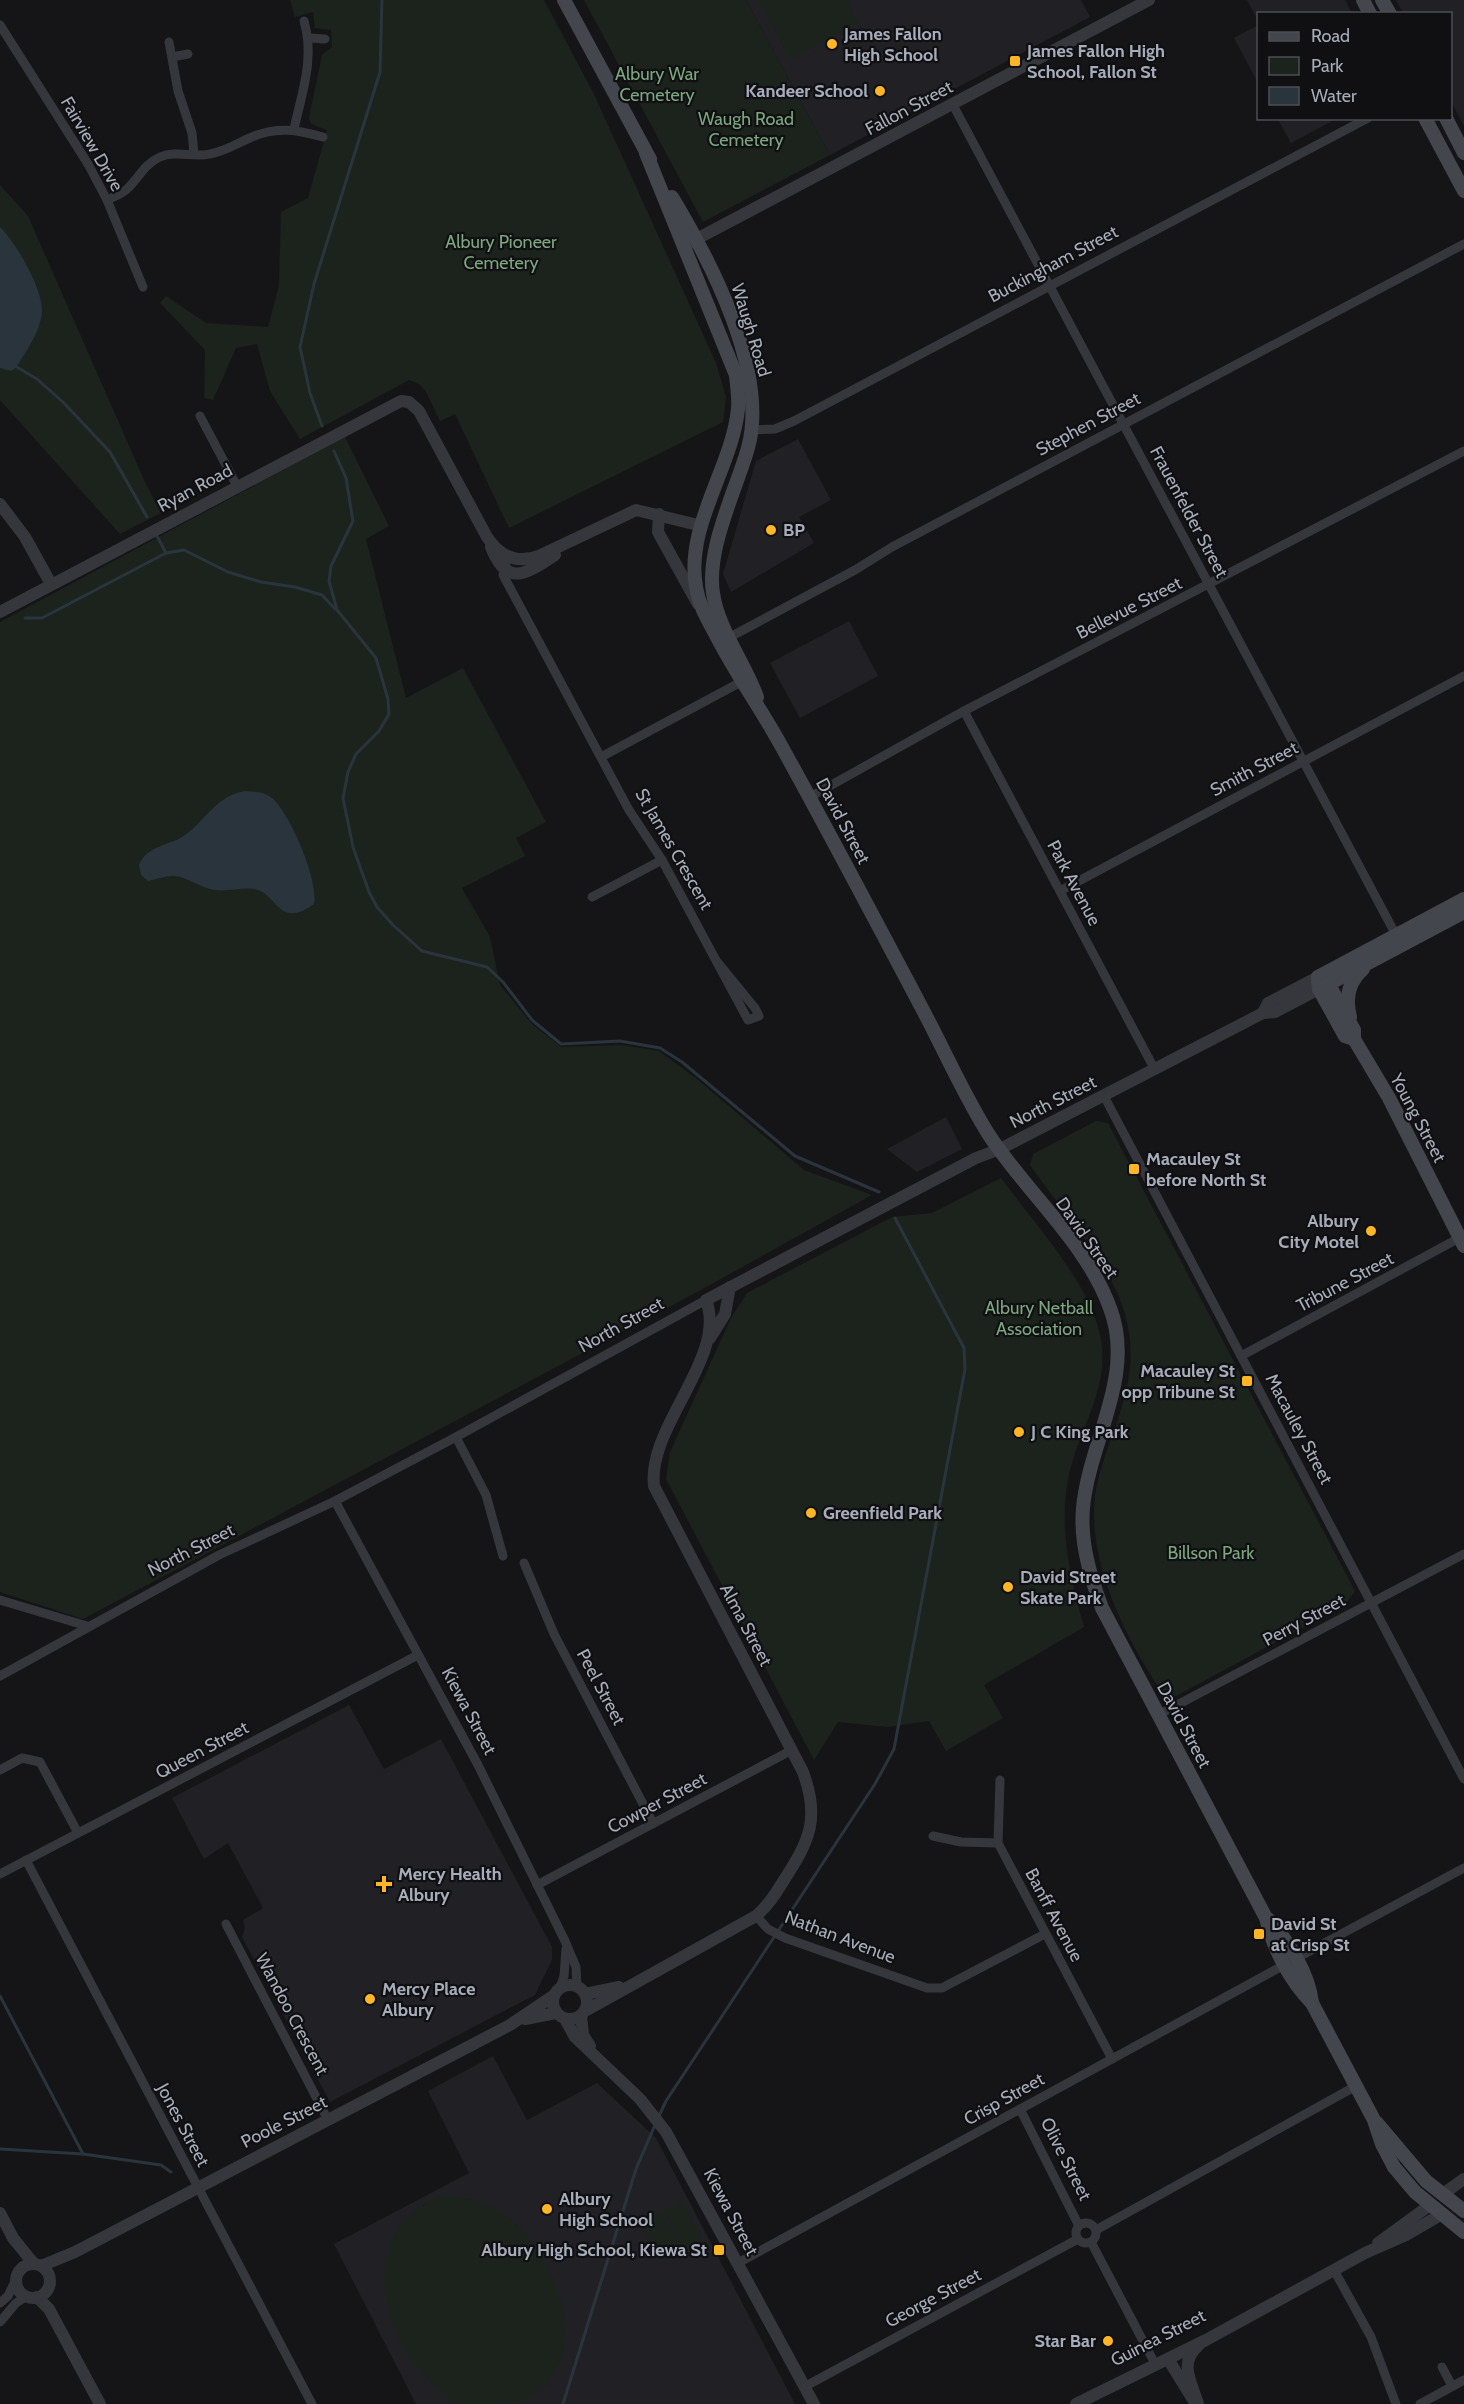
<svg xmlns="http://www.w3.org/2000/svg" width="1464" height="2404" font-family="Cabin,sans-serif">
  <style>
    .built { fill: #212125 }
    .green { fill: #1b231c }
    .water { fill: #2a343d }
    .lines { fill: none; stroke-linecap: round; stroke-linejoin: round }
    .stream { stroke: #2a343d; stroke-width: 3 }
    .minor { stroke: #36373d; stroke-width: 9 }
    .tertiary { stroke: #36373d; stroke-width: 12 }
    .secondary { stroke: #44464d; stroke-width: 14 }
    .poi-dot { fill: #ffb626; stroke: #101013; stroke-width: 2 }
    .labels { text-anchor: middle; stroke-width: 4.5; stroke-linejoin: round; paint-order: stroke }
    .poi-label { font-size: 18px; font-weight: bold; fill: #a6acb9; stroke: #101013; text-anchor: start }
    .park-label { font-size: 18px; fill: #7ba67e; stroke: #101013 }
    .street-label { font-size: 18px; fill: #a6acb9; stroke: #101013 }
  </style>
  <rect width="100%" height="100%" fill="#151518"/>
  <!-- built -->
  <g class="built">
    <polygon points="746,0 1081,0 1090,17 830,155"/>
    <polygon points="1247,0 1345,0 1352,13 1258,14 1258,21"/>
    <polygon points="1396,0 1464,0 1464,126 1451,101 1450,14 1403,13"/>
    <polygon points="1258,25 1258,83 1234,38"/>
    <polygon points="1278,119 1336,119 1291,143"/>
    <polygon points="798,439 831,500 799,517 814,543 731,592 723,574 756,461"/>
    <polygon points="849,621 878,676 800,718 770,663"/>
    <polygon points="946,1117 962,1149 917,1172 887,1149"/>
    <polygon points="349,1705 384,1769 441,1739 552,1947 552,1960 535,1995 330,2102 242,1937 245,1928 243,1920 263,1908 228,1843 204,1859 172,1798"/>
    <polygon points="493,2056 527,2120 597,2083 656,2138 795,2404 416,2404 334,2244 469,2173 428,2091"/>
  </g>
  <!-- green -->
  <g class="green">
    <polygon points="290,0 544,0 594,94 716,363 726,397 723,422 509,528 455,414 440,421 425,390 419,384 409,380 300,439 270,391 257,344 236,348 213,400 204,398 205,350 160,303 166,296 206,323 268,327 279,285 281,212 308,198 327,130 311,124 309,118 322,55 332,47 331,30 315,28 313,12 295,17"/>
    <polygon points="584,0 746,0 830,155 703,222"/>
    <polygon points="758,0 846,0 858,23 790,59"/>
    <polygon points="0,185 28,216 145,482 161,513 120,534 0,400"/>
    <polygon points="345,437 389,526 366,539 406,698 463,668 546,822 516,838 525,856 462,888 490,937 500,985 531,1023 561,1047 622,1045 659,1051 697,1079 804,1170 872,1195 699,1291 83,1619 0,1592 0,622"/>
    <path d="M1096 1121 1108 1123 1355 1591 1345 1605 1176 1696 1164 1695C1125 1639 1080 1550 1098 1480 1113 1423 1142 1380 1126 1318 1114 1267 1060 1209 1030 1165L1033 1154Z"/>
    <path d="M1001 1178C1034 1223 1091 1284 1101 1339 1110 1387 1079 1429 1069 1475 1058 1525 1070 1578 1084 1627L984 1685 1003 1718 946 1751 929 1721 888 1727 838 1722 814 1760 666 1479 670 1452 731 1318 747 1293 892 1217 932 1213Z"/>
    <path d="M446 2195C467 2197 488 2203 505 2215 554 2250 594 2348 537 2393 522 2404 508 2404 490 2404 481 2404 467 2404 458 2403 452 2401 445 2394 440 2390 388 2352 359 2257 414 2212 424 2203 433 2197 446 2195Z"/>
    <polygon points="682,2200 703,2239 683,2249 663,2211"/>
    <polygon points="661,2212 682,2250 661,2261 640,2223"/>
  </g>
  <!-- water -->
  <g class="water">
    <path d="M0 227C16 243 41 286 42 309 42 330 26 351 16 368L11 371 0 368Z"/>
    <path d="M245 791C254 792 264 791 272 798 290 813 319 881 314 904 280 929 277 896 258 890 246 886 228 892 216 890 203 889 192 880 180 877 170 874 158 879 148 881L141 875 139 865C147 845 170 846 185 835 207 819 216 796 245 791Z"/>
  </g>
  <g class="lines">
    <!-- stream -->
    <g class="stream">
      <polyline points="15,366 37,379 63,402 110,452 147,517"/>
      <polyline points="322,426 310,393 300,347 314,284 380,72 382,0"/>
      <polyline points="334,451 346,478 353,521 331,566 329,581 337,610 376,658 388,699 389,714 379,731 356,754 348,772 343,798 353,847 369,892 377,907 393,925 422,951 487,967 503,982 532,1020 561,1044 620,1041 660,1048 682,1062 795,1156 879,1192"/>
      <polyline points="157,536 166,553 184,550 228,572 261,582 295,587 322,595 335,609"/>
      <polyline points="25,618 42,618 166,553"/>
      <polyline points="0,1996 83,2154"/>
      <polyline points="659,2116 666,2101 875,1784 894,1749 965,1369 964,1348 895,1218"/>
      <polyline points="0,2149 83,2154 161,2165 171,2172"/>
      <polyline points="563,2404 636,2169 655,2125"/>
    </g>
    <!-- minor -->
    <g class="minor">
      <polyline points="0,25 88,164 107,200 143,287"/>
      <polyline points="309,38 325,39"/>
      <polyline points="169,42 178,91 192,133 194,154"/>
      <polyline points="172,57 188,54"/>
      <polyline points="953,105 1396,935"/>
      <path d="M294 129C302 92 315 58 304 21"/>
      <path d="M107 200C113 197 122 194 127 189 139 178 144 164 160 157 176 150 194 158 210 154 226 151 237 143 252 137 277 126 298 130 323 137"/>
      <polyline points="200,416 237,486"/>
      <polyline points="751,430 775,429 794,421 1368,118"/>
      <polyline points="506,565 503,575 509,586 629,810 662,860 748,1020 759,1016 755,1008 715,959"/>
      <polyline points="730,637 855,570 892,547 1464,244"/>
      <polyline points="964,711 1155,1070"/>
      <polyline points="601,757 741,682"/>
      <polyline points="810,797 964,711 1464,451"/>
      <polyline points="1060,891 1464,676"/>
      <polyline points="592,897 662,860"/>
      <polyline points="1104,1096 1464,1779"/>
      <polyline points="1241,1356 1463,1236"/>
      <polyline points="456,1437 486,1495 503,1556"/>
      <polyline points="335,1501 478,1765 565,1941 576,1967 577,1987"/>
      <polyline points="524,1563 554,1634 653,1823"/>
      <polyline points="0,1600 87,1626"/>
      <polyline points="0,1676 219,1555 335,1501 456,1437 706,1300"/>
      <polyline points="1158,1715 1464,1554"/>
      <polyline points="0,1770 22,1758 40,1762 78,1833"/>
      <polyline points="933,1836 961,1842 998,1843 1112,2059"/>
      <polyline points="998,1843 1000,1780"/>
      <polyline points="26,1860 312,2404"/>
      <polyline points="0,1874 418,1655"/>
      <polyline points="537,1885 792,1750"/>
      <polyline points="756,1916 768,1929 785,1938 927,1988 942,1988 1045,1934"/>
      <polyline points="226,1924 328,2120"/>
      <polyline points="1295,1959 1464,1868"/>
      <polyline points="560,1988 564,1976 566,1949"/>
      <polyline points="1020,2109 1079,2226"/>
      <circle cx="1086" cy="2233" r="10"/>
      <polyline points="1096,2230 1356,2086"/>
      <polyline points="1091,2242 1152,2358"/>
      <polyline points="738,2263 1286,1964"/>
      <polyline points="1334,2270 1371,2337 1396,2404"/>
      <polyline points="0,2303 8,2296 17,2277"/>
      <polyline points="0,2322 16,2303 27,2296"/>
      <polyline points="1442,2367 1452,2386"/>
      <polyline points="804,2387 1078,2239"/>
      <polyline points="1420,2404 1464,2380"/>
    </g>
    <!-- tertiary -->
    <g class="tertiary">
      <polyline points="689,243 1149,0"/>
      <polyline points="0,504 25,537 51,584"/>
      <polyline points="659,514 658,532 698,604"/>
      <path d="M491 547C507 588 526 574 555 555"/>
      <path d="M0 612 401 401 409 402 419 411 487 537C500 557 517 564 539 556L636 510 702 526"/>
      <polyline points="1263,1013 1268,1003 1318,977"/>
      <polyline points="710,1338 725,1314 730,1287"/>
      <circle cx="570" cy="2002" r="17"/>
      <polyline points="585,1994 619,1987"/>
      <path d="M585 2011 756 1916C768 1906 776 1893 784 1880 810 1840 820 1818 803 1772L654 1486C647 1426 728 1357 706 1300L976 1158 1000 1149 1263 1013 1275 1012 1319 989"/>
      <polyline points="581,2015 583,2035 590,2046"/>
      <polyline points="525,2019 556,2013"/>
      <polyline points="565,2019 575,2037 640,2099 666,2132 814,2404"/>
      <polyline points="1443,2194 1464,2179"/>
      <polyline points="0,2213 13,2238 34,2264"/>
      <polyline points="1378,2243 1430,2205"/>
      <circle cx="33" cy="2281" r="17"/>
      <polyline points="41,2266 75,2252 510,2025 553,1996"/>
      <polyline points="37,2297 49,2309 100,2404"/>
      <path d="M1198 2346C1178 2363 1192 2383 1198 2404"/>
      <polyline points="1168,2359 1194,2401"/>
      <polyline points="1076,2404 1206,2340 1365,2253 1406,2235 1442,2214"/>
    </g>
    <!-- secondary -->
    <g class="secondary">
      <polyline points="564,0 650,159"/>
      <polyline points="1363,0 1370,14"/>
      <polyline points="1382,0 1390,14"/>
      <polyline points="1425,118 1464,191"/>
      <polyline points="1446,118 1464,153"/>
      <path d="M646 153 736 375C737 386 739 398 738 409 732 468 685 526 696 587 699 606 708 620 717 637 737 676 762 710 783 749 831 836 878 925 925 1014 946 1054 965 1097 989 1135 1027 1193 1086 1242 1110 1308 1136 1376 1089 1441 1083 1508 1080 1542 1090 1576 1102 1608L1266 1918C1273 1948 1290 1981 1312 2003L1374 2120 1382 2144 1394 2167 1415 2192 1464 2232"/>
      <path d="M672 197C710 260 769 372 748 448 736 490 706 549 713 593 718 629 745 663 757 697"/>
      <polyline points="1318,977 1328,983 1354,1030 1354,1039 1389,1098 1464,1246"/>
      <polyline points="1318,977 1464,899"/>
      <polyline points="1318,980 1319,989 1345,1036 1354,1039"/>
      <polyline points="1319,989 1464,912"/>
      <path d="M1350 1017C1345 998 1348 982 1363 969"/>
      <path d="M1268 1919C1288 1940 1309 1974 1312 2003"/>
      <polyline points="1377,2123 1426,2181 1464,2211"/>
    </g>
  </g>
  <!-- markers -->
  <g class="poi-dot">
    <circle cx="832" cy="44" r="6"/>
    <rect x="1009" y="55" width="12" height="12" rx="3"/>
    <circle cx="880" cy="91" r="6"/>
    <circle cx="771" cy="530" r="6"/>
    <rect x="1128" y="1163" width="12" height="12" rx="3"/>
    <circle cx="1371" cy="1231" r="6"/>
    <rect x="1241" y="1375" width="12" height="12" rx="3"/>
    <circle cx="1019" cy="1432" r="6"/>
    <circle cx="811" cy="1513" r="6"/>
    <circle cx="1008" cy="1587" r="6"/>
    <path d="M381 1875h6v6h6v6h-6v6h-6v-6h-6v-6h6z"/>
    <rect x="1253" y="1928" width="12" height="12" rx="3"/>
    <circle cx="370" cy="1999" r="6"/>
    <circle cx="547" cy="2209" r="6"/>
    <rect x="713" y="2244" width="12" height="12" rx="3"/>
    <circle cx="1108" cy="2341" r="6"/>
  </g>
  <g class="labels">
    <!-- poi labels -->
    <g class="poi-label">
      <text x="844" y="40">James Fallon<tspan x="844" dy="21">High School</tspan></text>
      <text x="1027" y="57">James Fallon High<tspan x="1027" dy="21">School, Fallon St</tspan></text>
      <text x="868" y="97" text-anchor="end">Kandeer School</text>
      <text x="783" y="536">BP</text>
      <text x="1146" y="1165">Macauley St<tspan x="1146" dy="21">before North St</tspan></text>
      <text x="1359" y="1227" text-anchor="end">Albury<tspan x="1359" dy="21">City Motel</tspan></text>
      <text x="1235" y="1377" text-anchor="end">Macauley St<tspan x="1235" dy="21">opp Tribune St</tspan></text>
      <text x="1031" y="1438">J C King Park</text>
      <text x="823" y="1519">Greenfield Park</text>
      <text x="1020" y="1583">David Street<tspan x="1020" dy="21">Skate Park</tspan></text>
      <text x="398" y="1880">Mercy Health<tspan x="398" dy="21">Albury</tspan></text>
      <text x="1271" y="1930">David St<tspan x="1271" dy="21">at Crisp St</tspan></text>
      <text x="382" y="1995">Mercy Place<tspan x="382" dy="21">Albury</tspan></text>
      <text x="559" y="2205">Albury<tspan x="559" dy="21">High School</tspan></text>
      <text x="707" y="2256" text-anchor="end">Albury High School, Kiewa St</text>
      <text x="1096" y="2347" text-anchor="end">Star Bar</text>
    </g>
    <!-- park labels -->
    <g class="park-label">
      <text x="657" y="80">Albury War<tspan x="657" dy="21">Cemetery</tspan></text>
      <text x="746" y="125">Waugh Road<tspan x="746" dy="21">Cemetery</tspan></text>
      <text x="501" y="248">Albury Pioneer<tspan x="501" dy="21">Cemetery</tspan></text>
      <text x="1039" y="1314">Albury Netball<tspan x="1039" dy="21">Association</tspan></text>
      <text x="1211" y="1559">Billson Park</text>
    </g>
    <!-- street labels -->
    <g class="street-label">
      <text transform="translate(909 108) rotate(-28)" y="6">Fallon Street</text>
      <text transform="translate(92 144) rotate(60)" y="6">Fairview Drive</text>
      <text transform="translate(1053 264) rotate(-28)" y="6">Buckingham Street</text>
      <text transform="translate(751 330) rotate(73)" y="6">Waugh Road</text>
      <text transform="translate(1088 424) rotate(-28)" y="6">Stephen Street</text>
      <text transform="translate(195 488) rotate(-28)" y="6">Ryan Road</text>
      <text transform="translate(1189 512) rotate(62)" y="6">Frauenfelder Street</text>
      <text transform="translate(1129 608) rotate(-27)" y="6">Bellevue Street</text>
      <text transform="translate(1254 769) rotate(-28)" y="6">Smith Street</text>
      <text transform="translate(843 821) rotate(62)" y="6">David Street</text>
      <text transform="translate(674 849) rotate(60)" y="6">St James Crescent</text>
      <text transform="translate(1074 883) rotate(62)" y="6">Park Avenue</text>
      <text transform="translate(1053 1102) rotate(-27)" y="6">North Street</text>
      <text transform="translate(1418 1118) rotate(62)" y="6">Young Street</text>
      <text transform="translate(1087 1238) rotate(55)" y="6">David Street</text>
      <text transform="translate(1345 1282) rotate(-28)" y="6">Tribune Street</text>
      <text transform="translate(621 1325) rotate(-29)" y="6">North Street</text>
      <text transform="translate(1299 1429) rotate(62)" y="6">Macauley Street</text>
      <text transform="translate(191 1550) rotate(-27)" y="6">North Street</text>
      <text transform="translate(1304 1620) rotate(-28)" y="6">Perry Street</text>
      <text transform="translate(746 1625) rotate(62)" y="6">Alma Street</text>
      <text transform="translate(601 1687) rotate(62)" y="6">Peel Street</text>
      <text transform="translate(469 1711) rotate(62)" y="6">Kiewa Street</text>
      <text transform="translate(1184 1725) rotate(62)" y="6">David Street</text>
      <text transform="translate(202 1750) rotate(-28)" y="6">Queen Street</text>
      <text transform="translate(657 1803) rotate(-28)" y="6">Cowper Street</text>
      <text transform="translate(1054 1915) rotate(62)" y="6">Banff Avenue</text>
      <text transform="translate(840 1937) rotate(21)" y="6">Nathan Avenue</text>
      <text transform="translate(292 2014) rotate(62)" y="6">Wandoo Crescent</text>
      <text transform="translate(1004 2099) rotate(-29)" y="6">Crisp Street</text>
      <text transform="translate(284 2122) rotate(-27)" y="6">Poole Street</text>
      <text transform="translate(183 2125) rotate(62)" y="6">Jones Street</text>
      <text transform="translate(1066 2159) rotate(63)" y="6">Olive Street</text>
      <text transform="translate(731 2212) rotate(62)" y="6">Kiewa Street</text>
      <text transform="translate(933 2298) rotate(-28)" y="6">George Street</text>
      <text transform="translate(1158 2338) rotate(-27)" y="6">Guinea Street</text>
    </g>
  </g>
  <!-- legend -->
  <rect x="1257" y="12" width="195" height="108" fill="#101013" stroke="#4c4e55" stroke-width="1.5"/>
  <rect x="1269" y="32" width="30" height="9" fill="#44464d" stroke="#4c4e55" stroke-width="1.5"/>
  <text x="1311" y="42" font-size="18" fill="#a6acb9">Road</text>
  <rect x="1269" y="57" width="30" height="18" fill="#1b231c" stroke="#4c4e55" stroke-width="1.5"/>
  <text x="1311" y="72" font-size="18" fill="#a6acb9">Park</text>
  <rect x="1269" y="87" width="30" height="18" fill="#2a343d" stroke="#4c4e55" stroke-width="1.5"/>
  <text x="1311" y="102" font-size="18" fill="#a6acb9">Water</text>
</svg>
